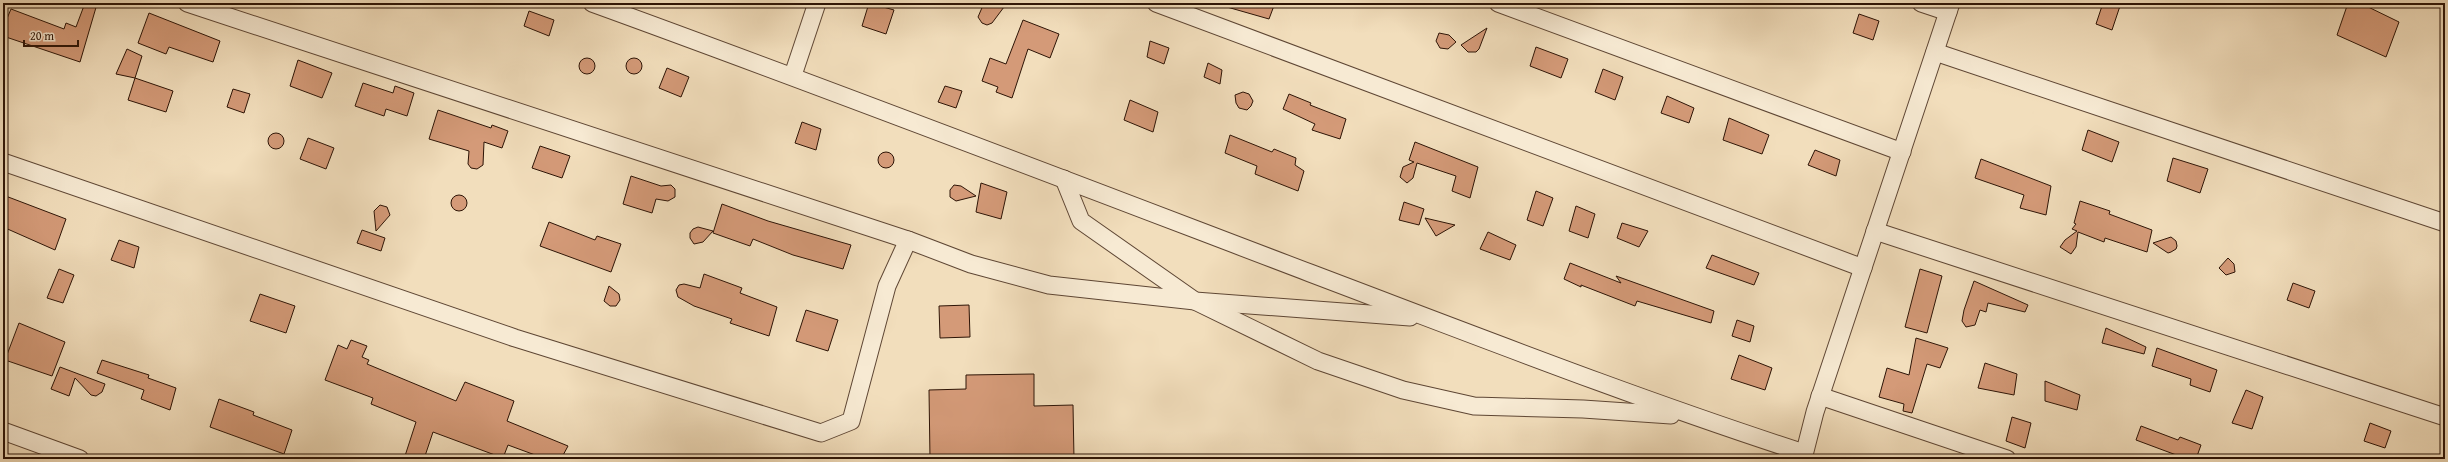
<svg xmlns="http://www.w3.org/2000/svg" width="2448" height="462" font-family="'Gentium Book Plus',serif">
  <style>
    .building { fill: #d49a78; stroke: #2d1406 }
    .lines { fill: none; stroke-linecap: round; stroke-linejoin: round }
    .minor-casing { stroke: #5e4634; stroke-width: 19 }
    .minor { stroke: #f7ead3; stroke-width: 17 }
  </style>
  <rect width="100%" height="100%" fill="#f2debc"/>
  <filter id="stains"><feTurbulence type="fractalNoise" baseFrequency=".005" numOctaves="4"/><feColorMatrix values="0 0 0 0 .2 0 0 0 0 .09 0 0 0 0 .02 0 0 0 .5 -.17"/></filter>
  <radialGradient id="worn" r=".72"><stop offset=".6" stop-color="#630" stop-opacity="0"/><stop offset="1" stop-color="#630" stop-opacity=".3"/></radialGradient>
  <!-- building -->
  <g class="building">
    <polygon points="85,3 97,4 80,62 3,36 3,28 11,9 64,29 66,23 76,27"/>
    <polygon points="869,3 894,10 886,34 862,26"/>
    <polygon points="984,3 1007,3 992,23 987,25 982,23 978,17"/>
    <polygon points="1228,3 1275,3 1269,19 1227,7"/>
    <polygon points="2103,3 2121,3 2112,30 2096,24"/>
    <polygon points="2348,3 2360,3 2399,22 2386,57 2337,35"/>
    <polygon points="529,11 554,20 549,36 524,26"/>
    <polygon points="149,13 220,41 213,62 169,47 166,54 138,43"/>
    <polygon points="1859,14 1879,21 1873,40 1853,33"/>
    <polygon points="1023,20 1059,34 1050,58 1028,49 1012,98 996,92 998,87 982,81 990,58 1006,64"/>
    <polygon points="1487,28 1479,49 1476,52 1468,52 1461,45"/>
    <polygon points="1439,33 1449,35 1456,42 1448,49 1440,48 1436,41"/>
    <polygon points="1150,41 1169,48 1164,64 1147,57"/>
    <polygon points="1536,47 1568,59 1561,78 1530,66"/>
    <polygon points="127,49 142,56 135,78 116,74"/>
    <circle cx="634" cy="66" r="8"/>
    <circle cx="587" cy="66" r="8"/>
    <polygon points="298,60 332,73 322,98 290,86"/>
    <polygon points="1208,63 1222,70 1220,84 1204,77"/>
    <polygon points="667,68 689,77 681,97 659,88"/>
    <polygon points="1603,69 1623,77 1615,100 1595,92"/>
    <polygon points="135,78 173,91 166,112 128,100"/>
    <polygon points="363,83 393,93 395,86 414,93 407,116 386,109 384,116 355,106"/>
    <polygon points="945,86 962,91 956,108 938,102"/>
    <polygon points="233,89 250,94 244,113 227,107"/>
    <polygon points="1243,92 1249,94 1253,101 1251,106 1247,110 1239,108 1236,103 1235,95"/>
    <polygon points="1289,94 1311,103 1310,105 1346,119 1340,139 1312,130 1315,124 1283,109"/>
    <polygon points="1667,96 1694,108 1689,123 1661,113"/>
    <polygon points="1130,100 1158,112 1153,132 1124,120"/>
    <polygon points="438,110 491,128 492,125 508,131 502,148 484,142 483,165 477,169 471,168 468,164 469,151 429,139"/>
    <polygon points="1729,118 1769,135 1762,154 1723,140"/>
    <polygon points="802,122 821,129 816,150 795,143"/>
    <polygon points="2088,130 2119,142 2112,162 2082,150"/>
    <circle cx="276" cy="141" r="8"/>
    <polygon points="1230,135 1272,152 1274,149 1296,158 1295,165 1304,171 1298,191 1255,174 1257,166 1225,153"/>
    <polygon points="308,138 334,148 326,169 300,159"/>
    <polygon points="1415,142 1478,167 1470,198 1452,191 1456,176 1417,163 1413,178 1407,183 1400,177 1403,167 1414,162 1409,160"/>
    <polygon points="540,146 570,156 562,178 532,168"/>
    <polygon points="1815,150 1840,160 1836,176 1808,165"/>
    <circle cx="886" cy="160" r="8"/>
    <polygon points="2173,158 2208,169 2200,193 2167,181"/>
    <polygon points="1981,159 2051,186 2046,215 2020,208 2024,195 1975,178"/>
    <polygon points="631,176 661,186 671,185 675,189 675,197 668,201 656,199 652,213 623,204"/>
    <polygon points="981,183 1007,192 1001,219 976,212"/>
    <polygon points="954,185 961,186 976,196 956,201 950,197 950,190"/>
    <polygon points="1536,191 1553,198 1543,226 1527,220"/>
    <circle cx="459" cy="203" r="8"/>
    <polygon points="3,195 66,219 55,250 3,227"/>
    <polygon points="2080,201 2110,211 2109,214 2152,230 2147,252 2105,238 2104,242 2078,232 2076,247 2071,254 2060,247 2065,240 2077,231 2072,229 2076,224 2074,223"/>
    <polygon points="1404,202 1424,209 1419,225 1399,220"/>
    <polygon points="722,204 768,221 851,245 843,269 793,255 753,239 750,246 713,233"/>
    <polygon points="380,205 387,207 390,215 376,231 374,211"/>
    <polygon points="1576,206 1595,214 1588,238 1569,231"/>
    <polygon points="1425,218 1455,225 1436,236"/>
    <polygon points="549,222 595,240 597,236 621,244 611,272 540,246"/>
    <polygon points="1622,223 1648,231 1639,247 1617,238"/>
    <polygon points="698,227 713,231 703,242 694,244 690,238 690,233 693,229"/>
    <polygon points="362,230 385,238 381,251 357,243"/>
    <polygon points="1488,232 1516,245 1510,260 1480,249"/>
    <polygon points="2171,237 2176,241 2177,246 2176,249 2171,252 2168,253 2153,243"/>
    <polygon points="119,240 139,247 134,268 111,260"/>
    <polygon points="1712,255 1759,273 1754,285 1706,268"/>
    <polygon points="2228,258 2234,264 2235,272 2226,275 2219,268"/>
    <polygon points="1570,263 1621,283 1616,276 1714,311 1711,323 1637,301 1635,306 1581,285 1581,287 1564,279"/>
    <polygon points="59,269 74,275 63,303 47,298"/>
    <polygon points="1920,269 1942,276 1927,333 1905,327"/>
    <polygon points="704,274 742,288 740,293 777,307 769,336 730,323 732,319 694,306 678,297 676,290 679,285 684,284 700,288"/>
    <polygon points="1974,281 2028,305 2025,312 1988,303 1986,312 1980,310 1975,325 1966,327 1962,321 1964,310"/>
    <polygon points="2293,283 2315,291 2309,308 2287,300"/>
    <polygon points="609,286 619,294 620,300 616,306 610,306 604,301"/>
    <polygon points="260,294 295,306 286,333 250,321"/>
    <polygon points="969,305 970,337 940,338 939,306"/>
    <polygon points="806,310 838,320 828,351 796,341"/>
    <polygon points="1737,320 1754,326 1750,342 1732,336"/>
    <polygon points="19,323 65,342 52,376 5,360"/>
    <polygon points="2106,328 2146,347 2144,354 2102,343"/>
    <polygon points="1916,338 1948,348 1940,368 1927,364 1912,413 1903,411 1904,404 1879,397 1887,368 1909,375"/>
    <polygon points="351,340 367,346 362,357 369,360 367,364 456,401 465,382 514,401 507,421 568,446 561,459 546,459 508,445 503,458 433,432 424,459 404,459 416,422 371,404 373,398 325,380 338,345 347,349"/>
    <polygon points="2157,348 2217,370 2210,392 2190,385 2191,379 2152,366"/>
    <polygon points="1739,355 1772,368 1765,390 1731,379"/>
    <polygon points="102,360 149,375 148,378 176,388 170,410 141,399 144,390 97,373"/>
    <polygon points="1985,363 2017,374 2014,395 1978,388"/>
    <polygon points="60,367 105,384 102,392 96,396 91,395 75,378 69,396 51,389"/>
    <polygon points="1034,374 1034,406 1073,405 1074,459 930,459 929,390 966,389 966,375"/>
    <polygon points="2045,381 2080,395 2077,410 2045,401"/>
    <polygon points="2246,390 2263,397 2252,429 2232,423"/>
    <polygon points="219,399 254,412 253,415 292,430 284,454 210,427"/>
    <polygon points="2012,417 2031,423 2025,448 2006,441"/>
    <polygon points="2370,423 2391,431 2385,448 2364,441"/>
    <polygon points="2141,426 2178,440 2180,437 2201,445 2196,459 2187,459 2136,440"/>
  </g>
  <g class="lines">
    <defs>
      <g id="minor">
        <polyline points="187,3 908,240 971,264 1049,285 1195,301 1410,317"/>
        <path d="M592 3C832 90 1071 182 1310 273 1474 335 1637 399 1804 453"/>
        <polyline points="1156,3 1863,268"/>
        <polyline points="1498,3 1902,152"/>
        <polyline points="1921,3 1948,12"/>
        <polyline points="1935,52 2445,223"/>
        <polyline points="793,75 817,3"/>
        <polyline points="3,162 515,338 821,433 851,421 887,286 908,240"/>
        <polyline points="1064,179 1081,221 1195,301 1318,361 1403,390 1474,406 1583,409 1671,415"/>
        <polyline points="1875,231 2445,417"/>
        <polyline points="1820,396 2007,459"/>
        <polyline points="3,431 80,459"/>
        <polyline points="1803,459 1815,412 1951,3"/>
      </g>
    </defs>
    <!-- minor casing -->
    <use href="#minor" class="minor-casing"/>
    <!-- minor -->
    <use href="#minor" class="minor"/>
  </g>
  <!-- margin -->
  <rect width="2448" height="462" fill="none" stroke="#f2debc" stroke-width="16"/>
  <rect x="4" y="4" width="2440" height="454" fill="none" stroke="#2d1406" stroke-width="2"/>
  <rect x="8" y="8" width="2432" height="446" fill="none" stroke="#2d1406"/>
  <!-- scale -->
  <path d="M24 40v6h54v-6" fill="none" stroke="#2d1406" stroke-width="2"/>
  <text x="30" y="40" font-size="12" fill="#2d1406" stroke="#f7ead3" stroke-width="3" paint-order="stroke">20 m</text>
  <rect width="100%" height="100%" filter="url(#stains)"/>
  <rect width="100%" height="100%" fill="url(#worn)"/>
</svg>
